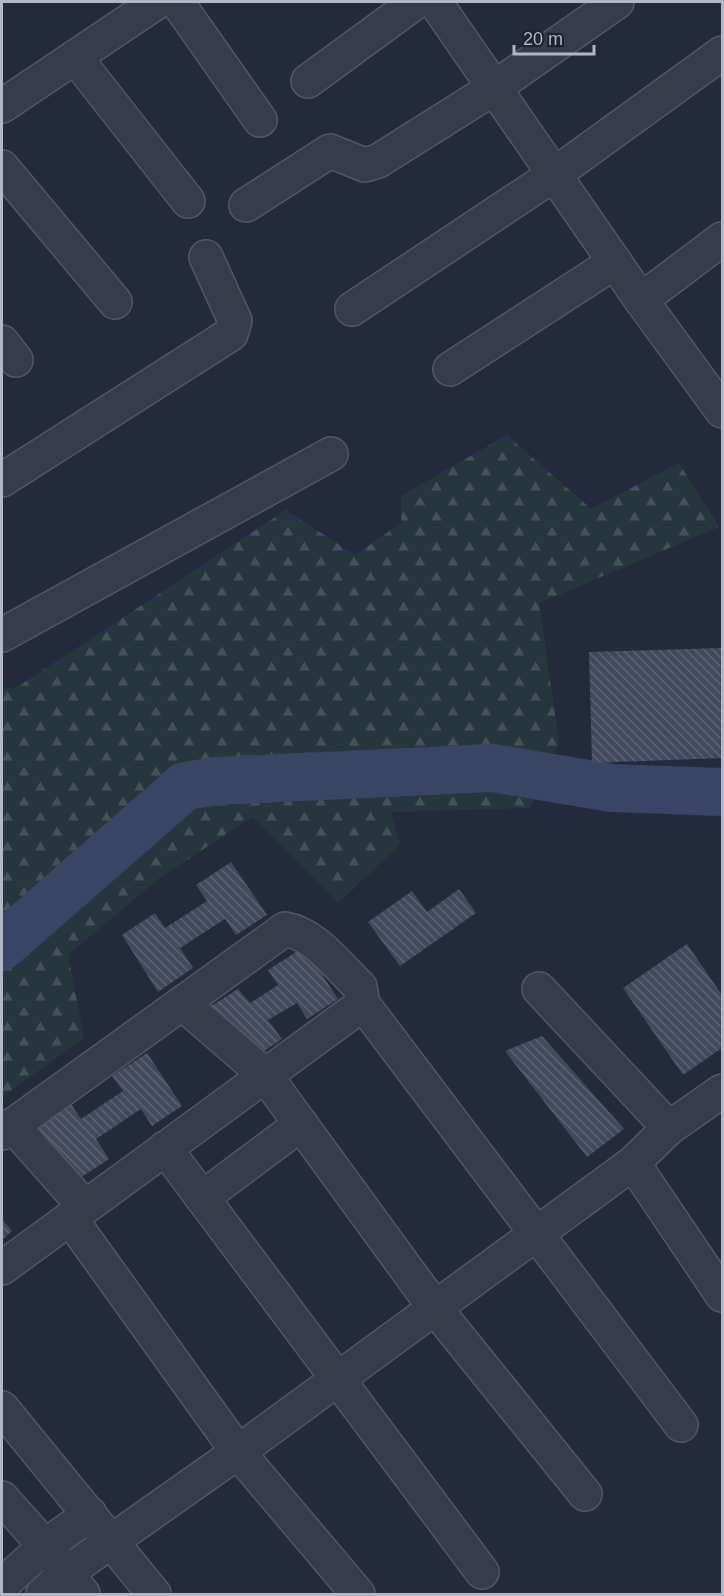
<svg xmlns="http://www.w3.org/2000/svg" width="724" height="1596" font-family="Arial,sans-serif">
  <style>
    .forest { fill: url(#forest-firs) }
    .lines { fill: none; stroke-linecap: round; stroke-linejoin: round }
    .river { stroke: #384565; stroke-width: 48 }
    .building { fill: url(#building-back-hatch) }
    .minor-casing { stroke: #525767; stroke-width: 36 }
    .minor { stroke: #373c4c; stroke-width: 33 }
  </style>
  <defs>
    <pattern id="forest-firs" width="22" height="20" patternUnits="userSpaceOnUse" patternTransform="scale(1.5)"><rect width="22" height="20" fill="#25373d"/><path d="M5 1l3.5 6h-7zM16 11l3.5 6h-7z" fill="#425258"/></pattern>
    <pattern id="building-back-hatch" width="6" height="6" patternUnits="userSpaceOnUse" patternTransform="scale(1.5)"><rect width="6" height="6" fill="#42495e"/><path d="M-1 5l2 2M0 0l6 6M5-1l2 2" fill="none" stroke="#5b6174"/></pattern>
  </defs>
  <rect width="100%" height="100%" fill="#232a3c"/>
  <!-- forest -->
  <polygon class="forest" points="507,435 591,509 679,463 719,527 539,603 559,742 530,808 391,812 400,844 338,903 252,817 158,879 68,955 84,1038 2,1097 2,689 16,688 286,510 355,555 401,523 401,496"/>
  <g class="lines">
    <!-- river -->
    <polyline class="river" points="2,946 185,786 216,781 492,768 612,788 722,792"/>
  </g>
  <!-- building -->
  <g class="building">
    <polygon points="722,648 722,758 592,763 589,652"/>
    <polygon points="231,862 267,915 236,935 225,919 180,948 193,968 158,992 122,935 155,913 165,928 207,901 196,885"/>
    <polygon points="459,889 476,913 400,966 368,922 412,891 427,912"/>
    <polygon points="687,944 722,995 722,1048 683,1075 623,988"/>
    <polygon points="304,947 338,999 307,1019 297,1003 268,1020 282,1039 258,1055 211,1006 238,989 250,1003 278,985 268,970"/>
    <polygon points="542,1036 624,1129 587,1157 505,1051"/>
    <polygon points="147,1053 182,1106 152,1126 141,1109 96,1139 109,1159 74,1182 37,1126 71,1104 81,1119 123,1091 112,1076"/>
    <polygon points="2,1219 12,1231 2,1240"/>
  </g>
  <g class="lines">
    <defs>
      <g id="minor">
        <polyline points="177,2 260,120"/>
        <polyline points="435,2 641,300 722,411"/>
        <polyline points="75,57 188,201"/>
        <polyline points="308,81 416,2"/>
        <polyline points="2,106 157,2"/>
        <polyline points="2,167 115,302"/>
        <polyline points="246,205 330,151 365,165 378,161 494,88 617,2"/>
        <polyline points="641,300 722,239"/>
        <polyline points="352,309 555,174 722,53"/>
        <polyline points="2,342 16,360"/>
        <polyline points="450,369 615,262"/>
        <polyline points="2,480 231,334 235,321 206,257"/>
        <polyline points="2,635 331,454"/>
        <polyline points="539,989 669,1128"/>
        <polyline points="182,1003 265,1075 435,1308 585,1494"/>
        <polyline points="363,1004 681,1425"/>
        <polyline points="12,1125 85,1207"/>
        <path d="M2 1133 285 929C315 934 338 966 360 987L363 1004 2 1268"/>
        <polyline points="165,1148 482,1572"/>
        <polyline points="633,1163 722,1295"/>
        <polyline points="202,1198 301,1124"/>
        <polyline points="70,1218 238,1452 358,1594"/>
        <polyline points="2,1408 154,1594"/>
        <polyline points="2,1498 45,1546 83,1594"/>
        <polyline points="2,1585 45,1546 90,1514"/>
        <polyline points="43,1594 65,1574 238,1452 633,1163 669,1128 722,1091"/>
      </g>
    </defs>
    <!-- minor casing -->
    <use href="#minor" class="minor-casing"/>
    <!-- minor -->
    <use href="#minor" class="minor"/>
  </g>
  <!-- border -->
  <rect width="724" height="1596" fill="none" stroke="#b2b7c7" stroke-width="6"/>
  <!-- scale -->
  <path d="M514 45v9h80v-9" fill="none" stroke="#b2b7c7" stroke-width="3"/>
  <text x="523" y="45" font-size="18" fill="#b2b7c7" stroke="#1c2231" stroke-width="4.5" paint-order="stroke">20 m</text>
</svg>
